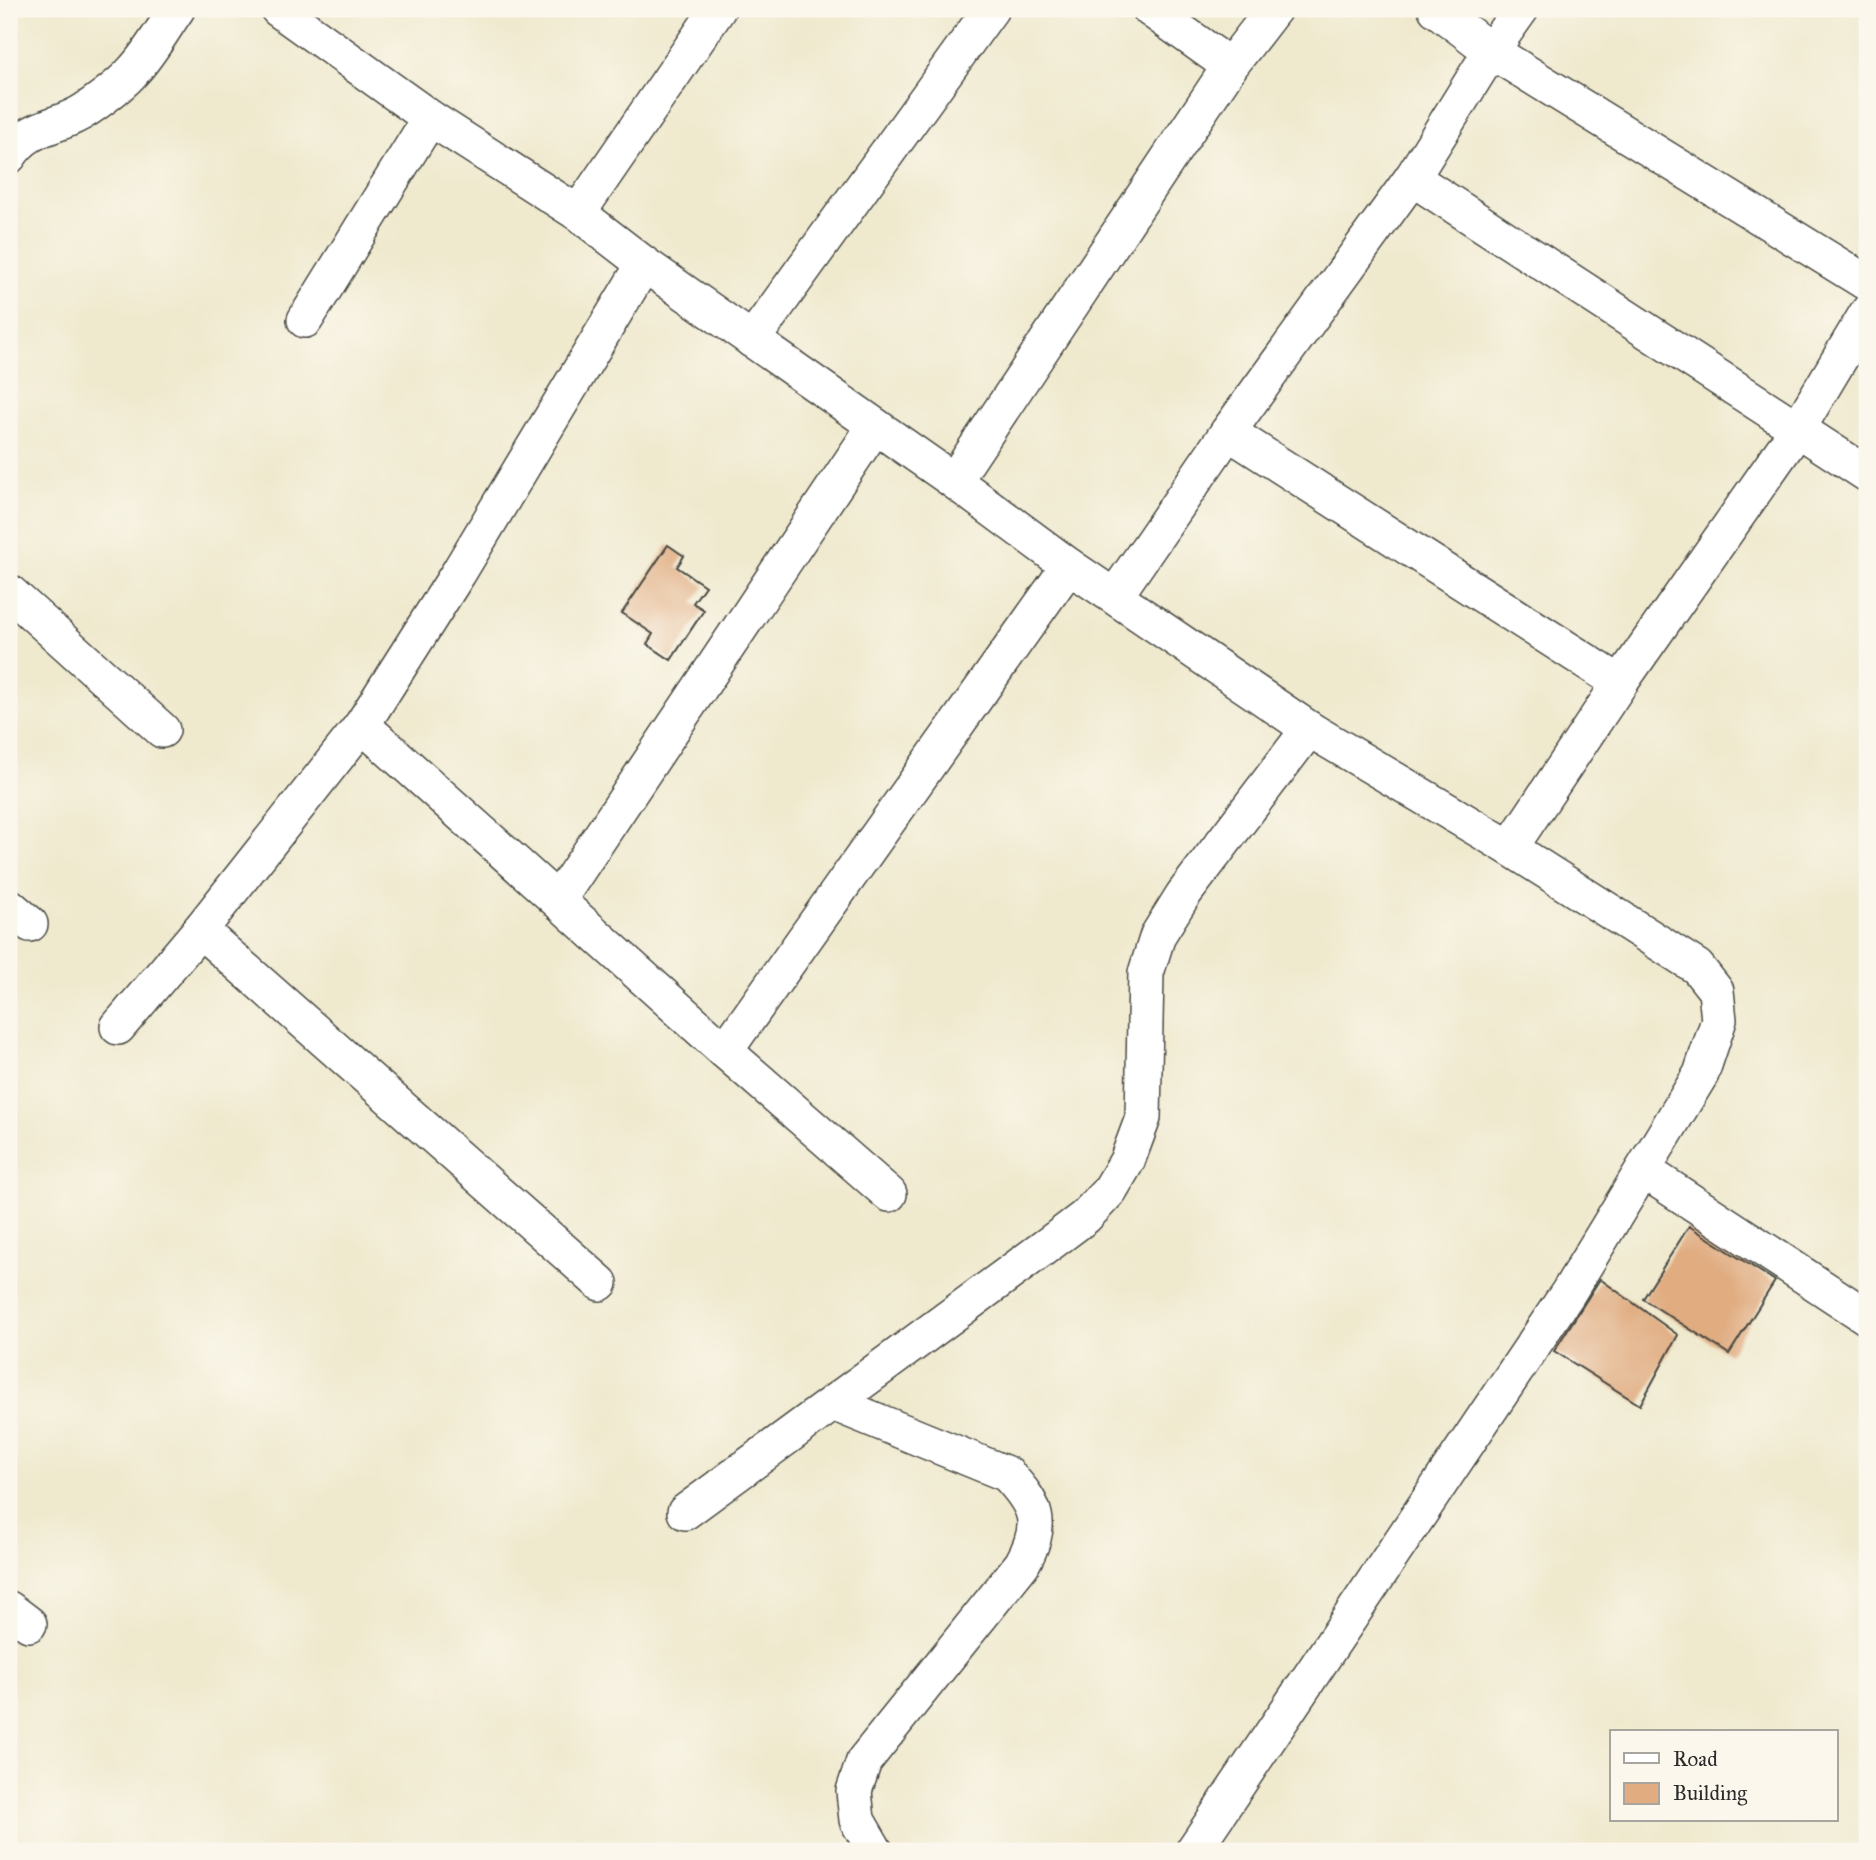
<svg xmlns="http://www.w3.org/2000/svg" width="1876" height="1860" font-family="'IM FELL Great Primer',serif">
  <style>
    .building { fill: #e0ac80 }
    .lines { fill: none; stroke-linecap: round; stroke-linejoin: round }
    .street-casing { stroke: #484843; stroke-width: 38 }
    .street { stroke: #fff; stroke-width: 35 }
  </style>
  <rect width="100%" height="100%" fill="#fbf7ec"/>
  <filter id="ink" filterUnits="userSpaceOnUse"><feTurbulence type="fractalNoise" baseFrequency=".0143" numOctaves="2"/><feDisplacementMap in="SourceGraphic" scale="14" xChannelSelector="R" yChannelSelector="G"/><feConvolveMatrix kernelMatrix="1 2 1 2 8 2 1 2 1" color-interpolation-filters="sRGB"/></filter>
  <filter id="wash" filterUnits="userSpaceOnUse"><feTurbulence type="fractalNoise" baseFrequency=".00686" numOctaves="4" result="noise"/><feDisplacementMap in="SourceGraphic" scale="28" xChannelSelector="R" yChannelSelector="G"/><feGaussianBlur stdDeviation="1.57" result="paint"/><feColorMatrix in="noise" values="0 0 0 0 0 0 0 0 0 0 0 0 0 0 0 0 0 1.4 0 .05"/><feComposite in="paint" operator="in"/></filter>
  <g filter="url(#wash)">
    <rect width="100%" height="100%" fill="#efe9ce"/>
    <g id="blocks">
      <!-- building -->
      <g class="building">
        <polygon points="668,545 684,556 677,567 705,586 693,603 704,610 671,660 647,644 653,634 622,613"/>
        <polygon points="1689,1226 1775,1281 1729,1354 1643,1299"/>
        <polygon points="1600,1279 1678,1335 1640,1405 1554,1351"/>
      </g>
    </g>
  </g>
  <g filter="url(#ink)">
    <use href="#blocks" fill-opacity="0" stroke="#484843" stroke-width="2"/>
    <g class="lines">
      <defs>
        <g id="street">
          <polyline points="278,9 430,118 578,213 644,264 954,481 1069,566 1309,729 1510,848 1620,683 1797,430 1867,313"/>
          <polyline points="1150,9 1230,66"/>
          <polyline points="1436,9 1491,51 1867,283"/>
          <path d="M9 156C30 123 59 129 87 109 103 98 120 86 133 71 150 53 163 29 177 9"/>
          <polyline points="1412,178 1867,474"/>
          <polyline points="578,213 718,9"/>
          <polyline points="305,320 430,118"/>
          <polyline points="752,340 991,9"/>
          <polyline points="1228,432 1620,683"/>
          <polyline points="954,481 1230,66 1274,9"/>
          <polyline points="9,592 162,730"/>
          <polyline points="1115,596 1228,432 1412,178 1491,51 1521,9"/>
          <polyline points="362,725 725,1051 889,1194"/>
          <polyline points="558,900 875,426"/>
          <polyline points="9,906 30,924"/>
          <polyline points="200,930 600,1283"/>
          <polyline points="118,1027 200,930 362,725 459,572 644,264"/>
          <polyline points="725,1051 1069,566"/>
          <polyline points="1643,1170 1867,1317"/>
          <path d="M833 1403 1007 1474C1038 1507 1044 1524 1022 1564L864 1761 854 1791 857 1820 875 1851"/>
          <polyline points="685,1512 1053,1241 1085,1217 1110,1190 1127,1161 1143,1118 1146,973 1158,935 1183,895 1309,729"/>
          <polyline points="9,1609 29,1624"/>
          <polyline points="1193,1851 1568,1293 1701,1074 1719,1020 1716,991 1697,967 1510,848"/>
        </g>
      </defs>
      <!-- street casing -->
      <use href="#street" class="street-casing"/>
      <!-- street -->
      <use href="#street" class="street"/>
    </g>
  </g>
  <!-- margin -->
  <rect width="1876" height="1860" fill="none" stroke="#fbf7ec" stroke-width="35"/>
  <!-- legend -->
  <rect x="1610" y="1730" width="228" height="91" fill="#fbf7ec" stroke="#a8a59f" stroke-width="2"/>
  <rect x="1624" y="1753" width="35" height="10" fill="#ffffff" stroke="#a8a59f" stroke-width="2"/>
  <text x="1673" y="1766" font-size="21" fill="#2b2b2b">Road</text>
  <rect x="1624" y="1783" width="35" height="21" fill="#e0ac80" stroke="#a8a59f" stroke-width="2"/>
  <text x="1673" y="1800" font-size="21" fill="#2b2b2b">Building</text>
</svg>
